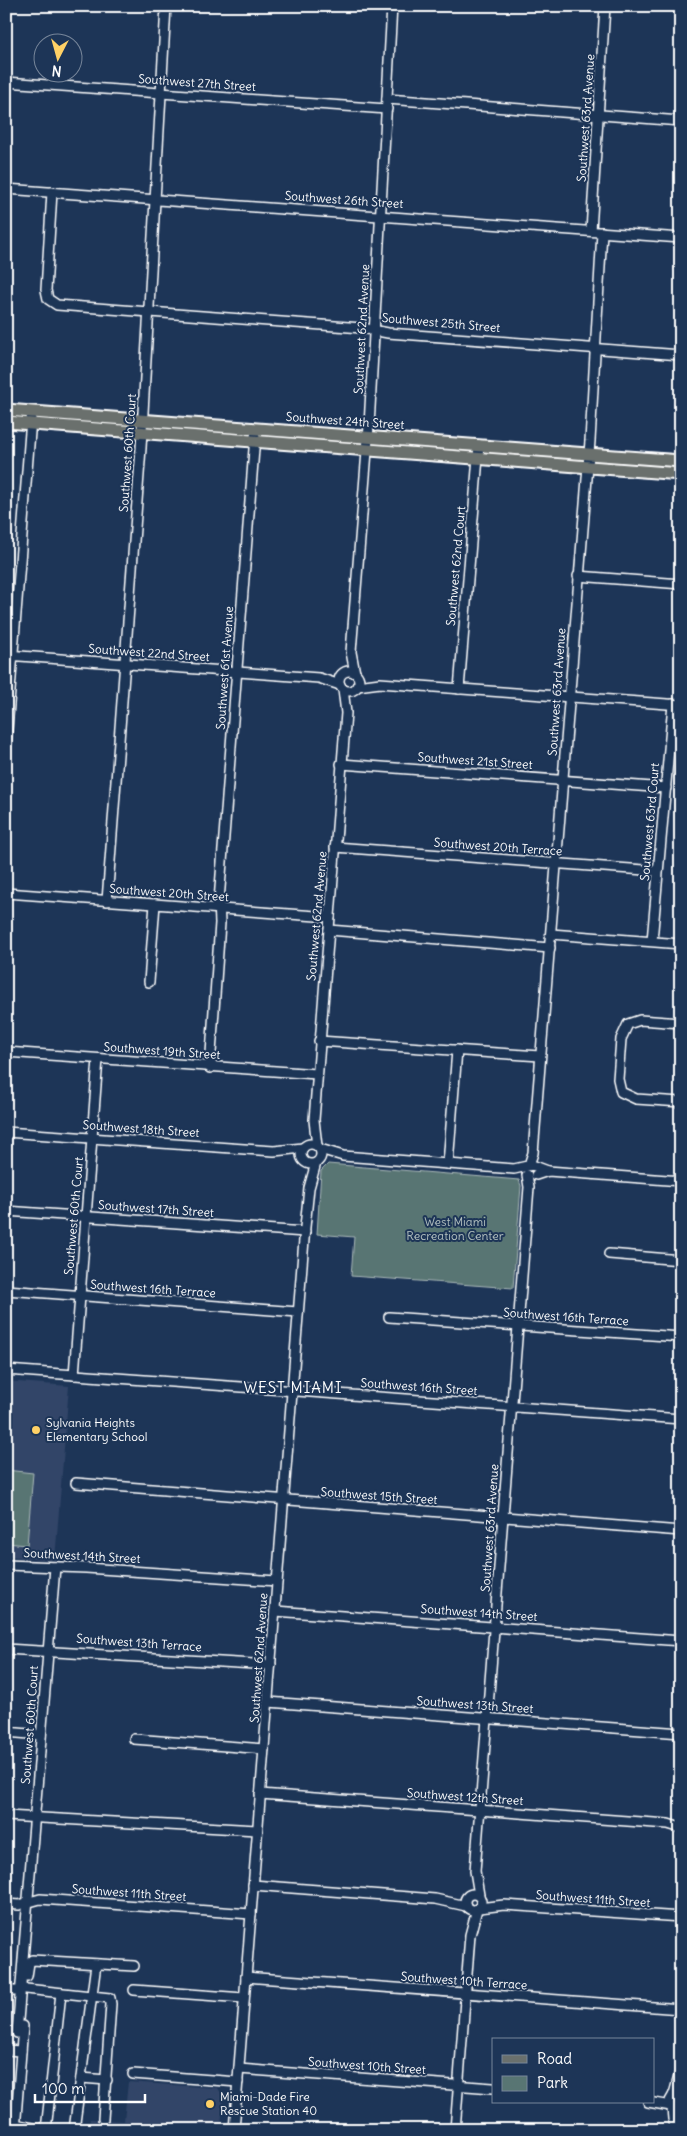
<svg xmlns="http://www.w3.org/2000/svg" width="687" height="2136" font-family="Delius,sans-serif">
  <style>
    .built { fill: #314568 }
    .green { fill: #587573; stroke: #acbab9 }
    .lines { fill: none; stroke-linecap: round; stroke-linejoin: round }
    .minor-casing { stroke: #fff; stroke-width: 12 }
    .major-casing { stroke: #fff; stroke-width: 15 }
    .minor { stroke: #1d3557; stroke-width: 9 }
    .major { stroke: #6a706d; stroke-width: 11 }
    .poi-dot { fill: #ffd166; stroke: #1d3557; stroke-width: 2 }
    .labels { text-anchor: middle; stroke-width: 4; stroke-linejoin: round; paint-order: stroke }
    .street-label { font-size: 12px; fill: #fff; stroke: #1d3557 }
    .park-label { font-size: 12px; fill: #b4c1c0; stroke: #1d3557 }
    .poi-label { font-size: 12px; fill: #fff; stroke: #1d3557; text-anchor: start }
    .quarter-label { font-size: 15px; letter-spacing: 1px; fill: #fff; stroke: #1d3557 }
  </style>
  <rect width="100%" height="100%" fill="#1d3557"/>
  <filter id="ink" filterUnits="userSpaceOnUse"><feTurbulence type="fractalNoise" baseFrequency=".02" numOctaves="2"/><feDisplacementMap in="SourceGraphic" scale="10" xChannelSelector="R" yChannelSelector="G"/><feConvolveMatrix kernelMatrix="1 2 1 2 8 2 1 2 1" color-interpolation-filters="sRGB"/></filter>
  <g filter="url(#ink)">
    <!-- built -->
    <g class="built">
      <polygon points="6,1381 69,1386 55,1560 6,1556"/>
      <polygon points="128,2082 218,2088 223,2096 221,2130 89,2130 90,2119 124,2121"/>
    </g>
    <!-- green -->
    <g class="green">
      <polygon points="328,1164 519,1180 521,1186 513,1288 351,1276 354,1237 317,1234 321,1171"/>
      <polygon points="6,1470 33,1473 27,1545 6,1543"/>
    </g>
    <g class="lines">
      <defs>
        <g id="minor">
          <polyline points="6,82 387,109"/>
          <polyline points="387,99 681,121"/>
          <polyline points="6,189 681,238"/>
          <polyline points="52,192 46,290 48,299 57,305 362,328 388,333 681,355"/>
          <polyline points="591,231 605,6"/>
          <polyline points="578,576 681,584"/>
          <polyline points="6,655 319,678 340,685"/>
          <circle cx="349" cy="681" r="10"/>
          <polyline points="355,673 351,652 369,426 392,6"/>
          <polyline points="357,686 380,683 681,705"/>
          <polyline points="459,689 479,445"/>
          <polyline points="6,743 31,419"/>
          <polyline points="341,764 666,788"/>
          <polyline points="335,847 658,871"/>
          <polyline points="6,893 330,917"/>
          <polyline points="107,901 141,448 166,6"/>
          <polyline points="329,930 550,948"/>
          <polyline points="551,934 681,944"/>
          <polyline points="652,941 673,704"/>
          <polyline points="149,982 155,904"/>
          <polyline points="681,1023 640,1020 628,1024 621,1039 618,1079 621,1092 636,1099 681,1102"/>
          <polyline points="319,1041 540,1056"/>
          <polyline points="6,1052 317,1074"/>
          <polyline points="210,1068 220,923 219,901 255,436"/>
          <polyline points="6,1132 274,1151 303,1148"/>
          <circle cx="311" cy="1154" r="10"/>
          <polyline points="317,1146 314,1120 346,713 343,689"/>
          <polyline points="320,1149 343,1156 514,1169 532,1165 548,1171"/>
          <polyline points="448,1164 457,1050"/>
          <polyline points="529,1165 533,1153 590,441 602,232"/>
          <polyline points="536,1175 548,1171 681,1181"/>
          <polyline points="6,1211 305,1232"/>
          <polyline points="609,1254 681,1260"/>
          <polyline points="6,1290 298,1312"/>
          <polyline points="389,1317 681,1337"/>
          <polyline points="6,1370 681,1419"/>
          <polyline points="74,1375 98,1059"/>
          <polyline points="76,1483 681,1531"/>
          <polyline points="6,1565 86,1568 277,1581"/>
          <polyline points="275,1611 681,1641"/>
          <polyline points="6,1649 271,1665"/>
          <polyline points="268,1702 681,1733"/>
          <polyline points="6,1732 41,1735"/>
          <polyline points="134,1739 264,1749"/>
          <polyline points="260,1794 668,1824 681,1828"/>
          <polyline points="6,1816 257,1830"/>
          <polyline points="253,1885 435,1899 466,1906"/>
          <circle cx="473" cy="1902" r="8"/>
          <polyline points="479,1895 475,1871 529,1187 527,1175"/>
          <polyline points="6,1904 19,1905 40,1899 251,1914"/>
          <polyline points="479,1908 504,1905 681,1917"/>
          <polyline points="27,1976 29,1963 32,1960 134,1966"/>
          <polyline points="246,1977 681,2009"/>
          <polyline points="26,1989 110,1998 111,2004 103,2119"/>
          <polyline points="134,1990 244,1998"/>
          <polyline points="6,1991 20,1991"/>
          <polyline points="17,2033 55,1567"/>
          <polyline points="6,2050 21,2051"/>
          <polyline points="239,2069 493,2088"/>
          <polyline points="133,2074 238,2082"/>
          <polyline points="81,2078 107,2080"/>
          <polyline points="674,2094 681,2069"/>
          <polyline points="681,2094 674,2094 670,2101 672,2108 681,2110"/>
          <polyline points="648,2102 671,2106"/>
          <polyline points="672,2108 674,2130"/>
          <polyline points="6,2122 43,2130"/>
          <polyline points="15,2130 23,2026"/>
          <polyline points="46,2130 61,1993"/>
          <polyline points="74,2130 96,1964"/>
          <polyline points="234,2130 305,1227 309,1188 316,1163"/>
          <polyline points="455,2130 470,1935 477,1909"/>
        </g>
        <g id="major">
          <polyline points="6,410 681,461"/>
          <polyline points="6,422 681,474"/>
        </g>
      </defs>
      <!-- minor casing -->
      <use href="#minor" class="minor-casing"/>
      <!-- major casing -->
      <use href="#major" class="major-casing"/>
      <!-- minor -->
      <use href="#minor" class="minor"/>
      <!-- major -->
      <use href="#major" class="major"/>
    </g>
  </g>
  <!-- markers -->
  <g class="poi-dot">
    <circle cx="36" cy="1430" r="5"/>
    <circle cx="210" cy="2104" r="5"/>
  </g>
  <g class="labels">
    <!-- street labels -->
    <g class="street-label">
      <text transform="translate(197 83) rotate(4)" y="4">Southwest 27th Street</text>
      <text transform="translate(586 118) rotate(-86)" y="4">Southwest 63rd Avenue</text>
      <text transform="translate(344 200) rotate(4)" y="4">Southwest 26th Street</text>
      <text transform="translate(441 323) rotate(5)" y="4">Southwest 25th Street</text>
      <text transform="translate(362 329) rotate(-87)" y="4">Southwest 62nd Avenue</text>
      <text transform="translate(345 421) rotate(4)" y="4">Southwest 24th Street</text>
      <text transform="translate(128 453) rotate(-86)" y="4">Southwest 60th Court</text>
      <text transform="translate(456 566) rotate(-85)" y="4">Southwest 62nd Court</text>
      <text transform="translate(149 653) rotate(4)" y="4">Southwest 22nd Street</text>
      <text transform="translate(225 668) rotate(-86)" y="4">Southwest 61st Avenue</text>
      <text transform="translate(557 692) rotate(-86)" y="4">Southwest 63rd Avenue</text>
      <text transform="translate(475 761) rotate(4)" y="4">Southwest 21st Street</text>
      <text transform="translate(650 822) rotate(-85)" y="4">Southwest 63rd Court</text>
      <text transform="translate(498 847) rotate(4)" y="4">Southwest 20th Terrace</text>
      <text transform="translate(169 893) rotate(4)" y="4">Southwest 20th Street</text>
      <text transform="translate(317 916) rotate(-85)" y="4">Southwest 62nd Avenue</text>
      <text transform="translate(162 1051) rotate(4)" y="4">Southwest 19th Street</text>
      <text transform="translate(141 1129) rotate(4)" y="4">Southwest 18th Street</text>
      <text transform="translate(156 1209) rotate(4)" y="4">Southwest 17th Street</text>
      <text transform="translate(74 1216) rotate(-85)" y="4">Southwest 60th Court</text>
      <text transform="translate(153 1289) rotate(4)" y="4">Southwest 16th Terrace</text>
      <text transform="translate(566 1317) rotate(4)" y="4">Southwest 16th Terrace</text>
      <text transform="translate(419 1387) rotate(4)" y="4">Southwest 16th Street</text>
      <text transform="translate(379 1496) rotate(4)" y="4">Southwest 15th Street</text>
      <text transform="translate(490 1528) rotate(-86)" y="4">Southwest 63rd Avenue</text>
      <text transform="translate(82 1556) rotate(3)" y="4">Southwest 14th Street</text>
      <text transform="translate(479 1613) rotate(4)" y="4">Southwest 14th Street</text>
      <text transform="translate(139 1643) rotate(4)" y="4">Southwest 13th Terrace</text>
      <text transform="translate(259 1658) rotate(-86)" y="4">Southwest 62nd Avenue</text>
      <text transform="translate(475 1705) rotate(4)" y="4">Southwest 13th Street</text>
      <text transform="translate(30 1725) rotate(-86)" y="4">Southwest 60th Court</text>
      <text transform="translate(465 1797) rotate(4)" y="4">Southwest 12th Street</text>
      <text transform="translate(129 1893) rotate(4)" y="4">Southwest 11th Street</text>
      <text transform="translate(593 1899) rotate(4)" y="4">Southwest 11th Street</text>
      <text transform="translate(464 1981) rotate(4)" y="4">Southwest 10th Terrace</text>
      <text transform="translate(367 2066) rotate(4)" y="4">Southwest 10th Street</text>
    </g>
    <!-- park labels -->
    <g class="park-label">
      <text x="455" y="1226">West Miami<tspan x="455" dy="14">Recreation Center</tspan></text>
    </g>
    <!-- poi labels -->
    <g class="poi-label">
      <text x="46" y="1427">Sylvania Heights<tspan x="46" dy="14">Elementary School</tspan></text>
      <text x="220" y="2101">Miami-Dade Fire<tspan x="220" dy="14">Rescue Station 40</tspan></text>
    </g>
    <!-- quarter labels -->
    <g class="quarter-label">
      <text x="293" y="1393">WEST MIAMI</text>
    </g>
  </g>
  <!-- margin -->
  <rect width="687" height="2136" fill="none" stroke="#1d3557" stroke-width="25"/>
  <rect x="12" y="12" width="662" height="2111" fill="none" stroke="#fff" stroke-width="2" filter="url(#ink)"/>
  <!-- legend -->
  <rect x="492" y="2038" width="162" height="65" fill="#1d3557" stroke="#77869a"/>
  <rect x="502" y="2055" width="25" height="8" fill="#6a706d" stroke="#77869a"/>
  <text x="537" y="2064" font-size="15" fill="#ffffff">Road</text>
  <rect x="502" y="2076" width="25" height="15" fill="#587573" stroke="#77869a"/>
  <text x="537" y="2088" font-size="15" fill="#ffffff">Park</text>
  <!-- north arrow -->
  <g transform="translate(58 58) rotate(186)"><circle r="24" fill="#1d3557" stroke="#77869a"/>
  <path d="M0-4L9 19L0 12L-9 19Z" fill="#ffd166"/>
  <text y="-8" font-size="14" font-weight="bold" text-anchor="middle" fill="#ffffff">N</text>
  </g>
  <!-- scale -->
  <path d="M35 2094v8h110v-8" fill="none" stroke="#ffffff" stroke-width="2.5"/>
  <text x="42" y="2094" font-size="15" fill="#ffffff" stroke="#1d3557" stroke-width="4" paint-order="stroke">100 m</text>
</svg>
